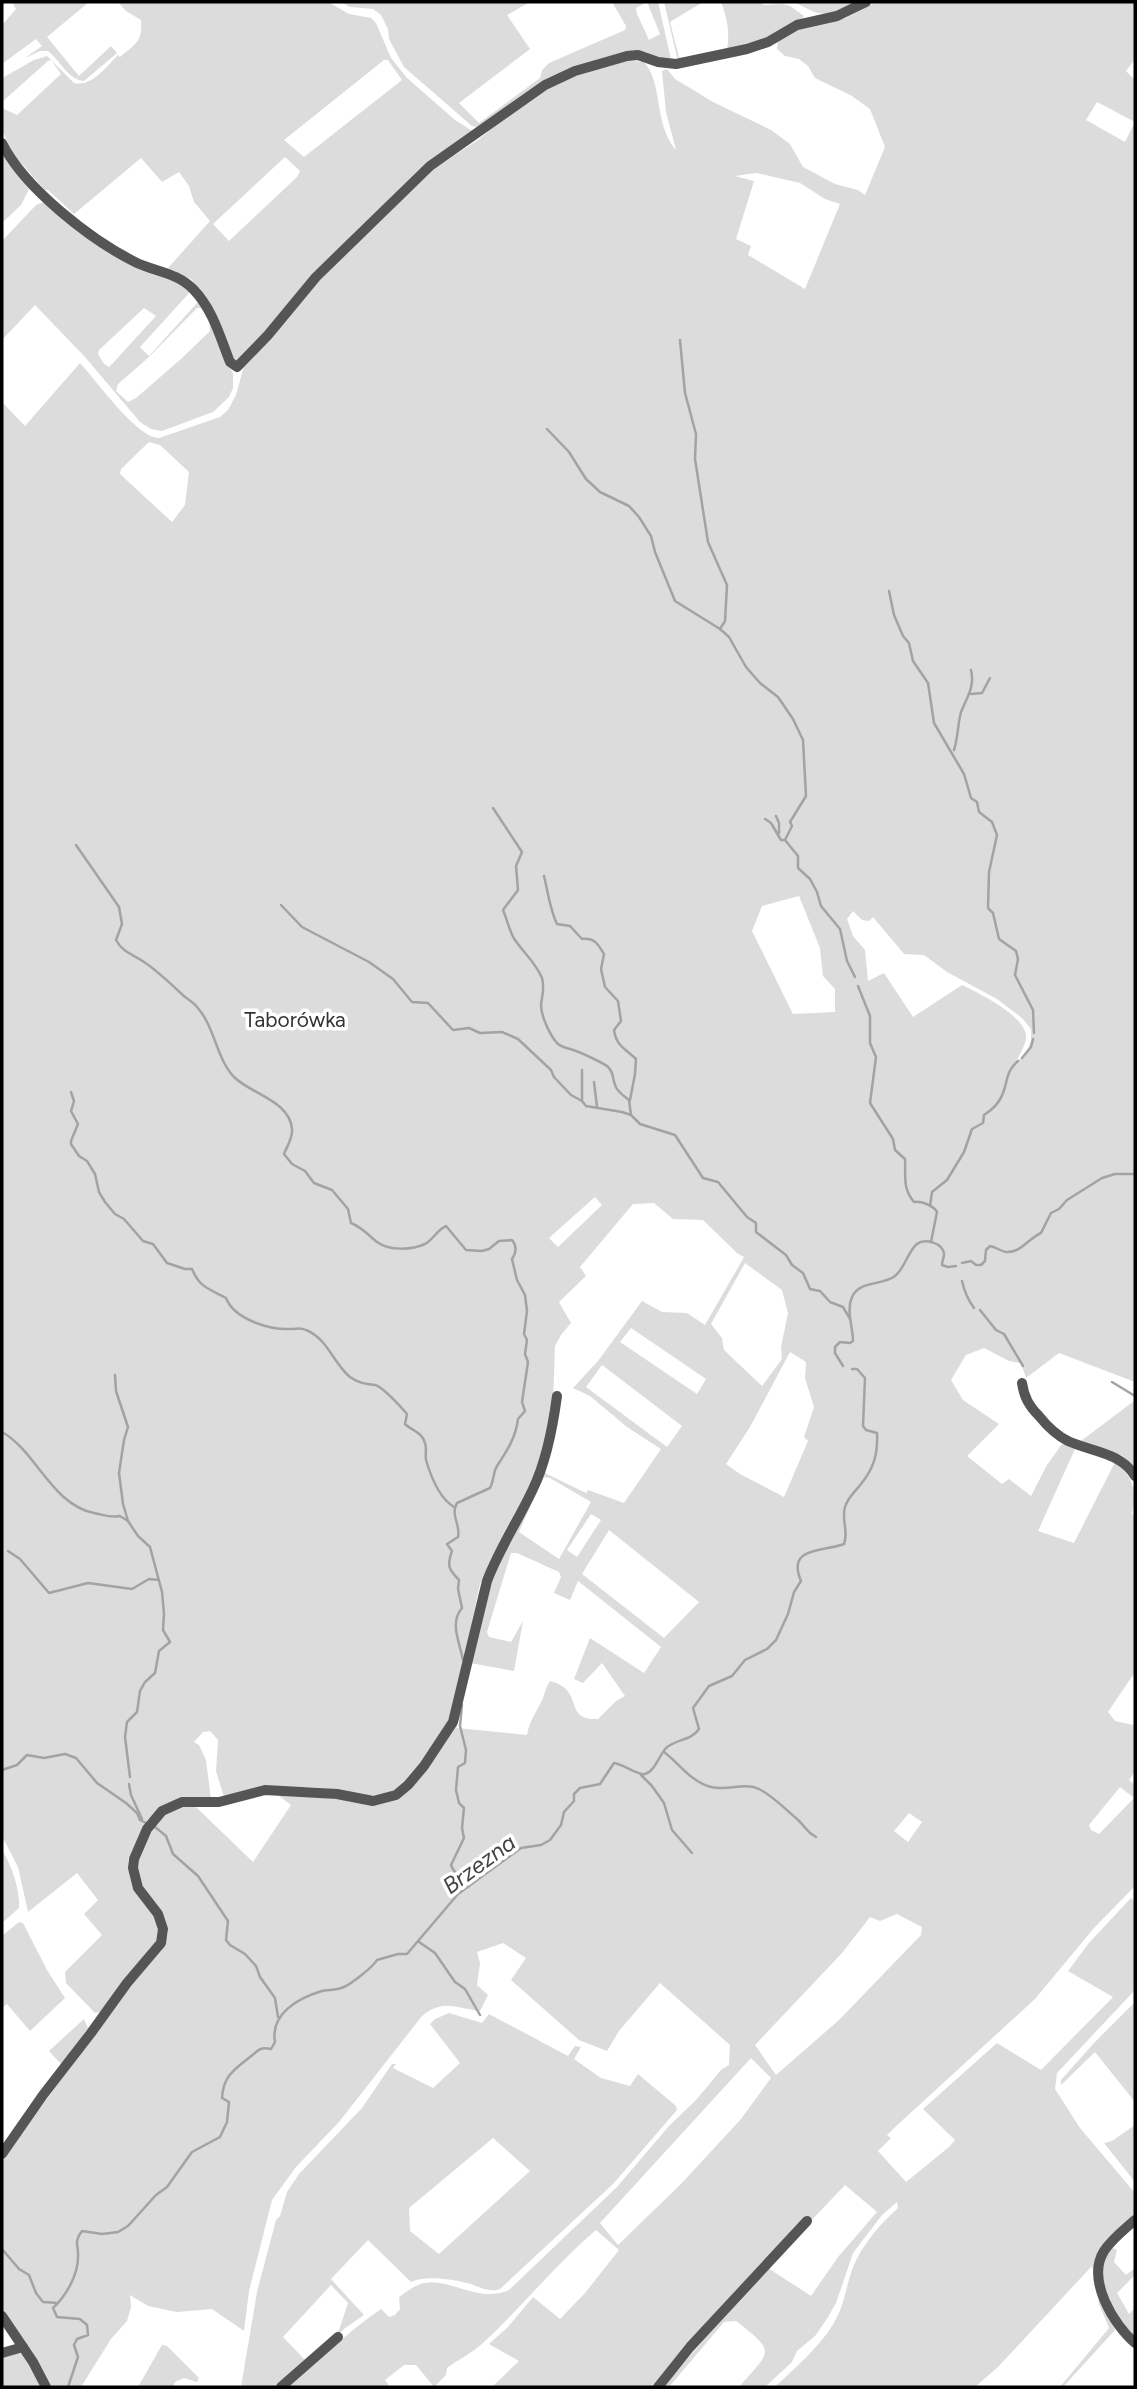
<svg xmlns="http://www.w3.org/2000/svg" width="1137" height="2389" font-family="Figtree,sans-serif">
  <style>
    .green { fill: #dcdcdc; fill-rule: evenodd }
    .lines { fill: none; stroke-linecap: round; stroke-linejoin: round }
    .stream { stroke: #a3a3a3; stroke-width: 2.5 }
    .street { stroke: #555; stroke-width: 10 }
    .labels { text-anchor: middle; stroke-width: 7; stroke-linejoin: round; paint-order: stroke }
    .park-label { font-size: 21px; fill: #333; stroke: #fff }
    .water-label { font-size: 23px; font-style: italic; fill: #444; stroke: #fff }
  </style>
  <rect width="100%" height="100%" fill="#fff"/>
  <!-- green -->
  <g class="green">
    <path d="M12 2H89L47 37 79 76 111 46 117 53 84 81C67 79 60 60 48 51H40L25 58 42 46 36 39 2 64V25L16 9Z"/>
    <path d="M118 2H328L349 14 371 18 376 23 391 58 407 78 455 120 474 132 445 150 239 361 235 360 208 299 191 279 168 268 210 221 194 202 189 186 179 172 162 182 141 158 74 214 48 190H45L14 155 2 130V103L4 109 17 115 61 74 51 60 48 61 2 102V78L34 60 47 56 74 83C92 87 107 66 118 55L120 57C136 44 143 41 141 20L126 11ZM384 60H388L402 80 304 157 284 140ZM285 157 300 171 297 177 229 241 213 224Z"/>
    <path d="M341 2H530L507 15 530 49 459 103 479 123 540 78 542 70 549 63 625 30 626 26 612 2H658L671 59 653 57 645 52 617 54 595 60 480 128 472 126 404 67 389 39 388 29 381 15 373 9 350 7ZM647 2 660 34 649 40 637 14 636 8Z"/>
    <path d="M664 2H703L670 22 679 57 684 59 727 50C730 32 727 18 721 2H758L765 5 782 4 790 6 804 16 801 21C789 26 778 34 766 38 751 45 688 65 677 57Z"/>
    <path d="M795 2H859C828 15 825 20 795 2Z"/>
    <path d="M876 2H1135V59L1126 71 1135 80V1382L1059 1353 1026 1378 1021 1363 1009 1361 984 1348 966 1355 951 1380 963 1400 999 1424 967 1456 1002 1484 1009 1479 1031 1496 1047 1465 1062 1444 1075 1449 1038 1531 1074 1543 1115 1462C1133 1476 1137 1491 1132 1514L1135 1517V1672L1108 1712 1115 1721 1134 1725 1135 1730V1771L1129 1780 1135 1785V1886L1094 1928 1035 1999 893 2129 887 2135 891 2138 878 2151 906 2182 949 2147 955 2140 923 2109 997 2043 1041 2070 1113 1997 1068 1971 1089 1943 1131 1898 1135 1902V1990L1057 2073 1055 2089 1080 2128 1135 2193V2216L1096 2267 1106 2312 1115 2330 1063 2387H1060L1109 2328 1099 2304 1092 2266 998 2367 975 2387H775C795 2368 824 2343 836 2319 844 2305 846 2288 851 2273 859 2248 879 2225 898 2208L897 2202 882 2215 853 2253 836 2303 828 2317 816 2335 797 2351 792 2362 765 2387H739C771 2350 777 2353 736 2321L724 2322 669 2387H662L768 2268 811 2296 838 2257 877 2212 845 2185 653 2387H492L519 2361 489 2344 508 2327 533 2297 560 2319 585 2293 619 2250 596 2230C555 2265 522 2307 483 2343 471 2354 459 2359 447 2368L446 2375 434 2387 416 2365H404L385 2380 390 2387H287C319 2361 347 2332 381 2309L389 2317 395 2315 400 2309 399 2297C405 2293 411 2288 418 2285 445 2273 476 2305 509 2290L617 2187 669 2126 696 2100 721 2070 729 2065 730 2045 660 1983 619 2031 607 2051 579 2040 511 1980 526 1958 503 1943 477 1952 480 1963 477 1985 488 1995 480 2011C457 2009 444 1998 422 2016L339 2122 296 2167 272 2200 249 2291 244 2331 212 2309 177 2312 148 2306 130 2295 131 2307 127 2321 111 2339 81 2387H50L2 2308V2159L136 1979 165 1946 168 1933 166 1923 140 1882 136 1866 150 1831 164 1815 179 1806 196 1807 253 1862 291 1805 275 1793 357 1801 390 1794 366 1796 322 1788 304 1787 224 1797 216 1771 218 1740 210 1731 203 1732 194 1742 199 1745 206 1760 211 1799 163 1807 148 1819 128 1860 129 1872 135 1889 155 1917 160 1937 100 2012 95 2013 66 1983 65 1972 102 1935 84 1914 98 1900 77 1873 28 1912 18 1867 2 1836V402L25 426 80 363C96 380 137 438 159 438L220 417 228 410 236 395 244 366 307 292 432 170 478 140 508 115 553 84 624 60 644 62C664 85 653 123 676 150L666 112 662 71 667 69 675 79 713 102 771 130 790 144 803 167 835 184 858 190 865 195 885 147 870 109 852 96 815 78 808 66 799 59 785 56 777 49 778 41 792 31 846 18ZM1097 102 1135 122 1125 142 1086 120ZM756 173 800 183 825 199 840 204 805 289 748 255 751 246 736 239 754 181 735 176ZM149 442 160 445 189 472 185 505 172 522 120 474 121 469ZM799 896 820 948 823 976 835 989V1012L793 1014 752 931 762 906ZM853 911 862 920 869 921 873 917 904 954 924 955 947 972 997 999 1022 1018 1031 1029V1041L1025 1057 1017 1060C1020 1054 1025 1045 1026 1039 1029 1017 978 993 962 985L913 1017 884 973 868 981 865 950 853 936 847 919ZM595 1197 602 1205 558 1247 549 1238ZM654 1203 673 1219 703 1220 737 1253 744 1257 705 1325 687 1313 662 1312 642 1301 598 1361 573 1388 590 1396 627 1427 661 1449 624 1503 588 1490 586 1493 543 1472 493 1573 470 1663 514 1671 523 1621 511 1642 489 1637 487 1632 511 1553H517L559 1572 561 1577 554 1593 570 1600 578 1581 661 1647 644 1673 590 1638 574 1679 583 1683 602 1663 625 1696 616 1701 598 1719C562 1721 586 1690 550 1681 545 1688 545 1695 541 1702 536 1713 529 1722 527 1735L457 1728 452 1714 480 1584 531 1484 541 1457 553 1404 555 1346 561 1335 571 1323 559 1302 586 1276 580 1267 633 1204ZM745 1263 782 1290 788 1313 781 1347 782 1359 762 1386 724 1350 722 1338 711 1324ZM631 1328 706 1379 697 1394 620 1342ZM790 1352 806 1362 805 1378 814 1407 804 1437 808 1441 784 1497 740 1474 726 1464 750 1427ZM602 1365 682 1426 667 1447 586 1387ZM543 1477 550 1478 591 1502 559 1559 519 1532ZM591 1514 601 1520 577 1557 567 1550ZM609 1530 699 1602 664 1638 582 1574ZM1120 1787 1134 1798 1099 1834 1091 1830 1089 1825ZM909 1813 922 1822 908 1842 894 1831ZM897 1914 922 1927 921 1935 839 2020 776 2075 755 2045 842 1953 870 1917 880 1921ZM751 2058 771 2078 741 2119 681 2184 618 2245 600 2223Z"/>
    <polygon points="2,151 9,165 29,189 21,205 2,223"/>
    <path d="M44 202 80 232 179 283 190 292 140 347 149 356 198 302 204 309 233 374V388L229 397 213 412 162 431 151 429 140 422 85 357 35 305 2 340V241L36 205ZM144 308 156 316 113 363 109 367 104 364 98 354 99 350ZM197 308H201L209 322 210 331 181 359 136 398 128 402 116 391 118 384 149 357Z"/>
    <polygon points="1134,1401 1135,1402 1135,1469 1123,1456 1081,1441"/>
    <path d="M2 1850C12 1866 20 1890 19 1908L2 1923Z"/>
    <polygon points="19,1922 23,1923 47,1970 65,1998 30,2031 7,2004 2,2008 2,1936"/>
    <polygon points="1135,2002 1135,2102 1095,2052 1061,2085 1061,2080 1095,2042"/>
    <path d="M449 2013 482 2023 489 2014 568 2056 575 2046 581 2047 574 2059 601 2078 630 2086 638 2074 676 2106 677 2110 613 2184 500 2289C487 2293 479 2286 467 2283 451 2279 426 2275 411 2282L368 2240 331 2279 364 2315 344 2329 279 2387H241L257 2292 276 2220 280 2216 287 2192 299 2174 362 2108 392 2064H396L393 2068 433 2088 460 2063 430 2024 435 2019ZM493 2138 530 2171 439 2254 410 2231 409 2208ZM331 2285 348 2303 339 2330 306 2361 283 2337Z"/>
    <polygon points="84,2019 88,2028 62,2065 49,2051"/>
    <polygon points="1135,2125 1135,2182 1104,2143 1112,2141"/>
    <path d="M1111 2247 1117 2250 1114 2262 1126 2275 1135 2268V2275L1117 2293 1129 2314 1135 2308V2339C1118 2322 1096 2288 1104 2262 1105 2257 1109 2252 1111 2247Z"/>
    <polygon points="162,2345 167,2346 199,2378 197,2382 184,2378 175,2382 173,2387 138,2387"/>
    <polygon points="19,2353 25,2356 42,2387 2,2387 2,2358"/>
  </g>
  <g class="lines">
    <!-- stream -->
    <g class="stream">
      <polyline points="680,340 685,393 696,434 695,459 708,542 727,585 725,621 720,629"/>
      <polyline points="547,429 569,452 586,479 600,492 629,506 639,517 651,536 655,552 675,601 720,629 729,637 746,667 760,683 778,697 793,719 803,740 806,796 790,822 792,826 785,840 798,856 798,868 810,879 817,892 821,906 840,929 847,961 855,977"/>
      <polyline points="889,591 894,615 903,636 909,643 913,661 928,683 934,723 964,774 971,798 977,802 979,812 992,822 997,835 989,872 988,908 993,913 999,939 1016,951 1018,959 1015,975 1033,1010 1034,1033"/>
      <polyline points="971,694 982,693 990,678"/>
      <path d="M954 750C958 738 958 722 961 712 967 697 975 687 971 670"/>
      <path d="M493 808 522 852 516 866 518 890 503 910C507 919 510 933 515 940 524 953 536 963 542 978 545 988 542 996 541 1005 541 1016 550 1036 558 1044 563 1048 568 1048 573 1050 578 1051 603 1063 607 1066 614 1072 612 1077 615 1085 617 1092 624 1096 629 1100L631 1115"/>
      <polyline points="776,816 779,823 779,833"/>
      <polyline points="765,819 771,823 781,840 785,840"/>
      <path d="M76 845 119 907 122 924 116 940C123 953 133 954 144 962 159 972 172 985 185 997 189 1000 194 1003 197 1007 215 1027 216 1058 234 1077 251 1094 290 1101 292 1129 293 1138 287 1146 284 1154L292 1164 305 1171 314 1183 332 1190 348 1209 351 1223C363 1228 368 1235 377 1242 389 1251 412 1250 425 1244 433 1240 437 1230 446 1226L466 1250 482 1251 489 1249 499 1241 512 1240C517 1246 516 1253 512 1259L517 1280 525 1295 527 1311 524 1334 527 1340 525 1354 528 1362 522 1402 525 1411 518 1419C516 1437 507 1451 497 1466 493 1472 494 1481 490 1488L457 1503C450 1515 461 1525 458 1537L447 1544 452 1551C447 1565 448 1569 459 1580L458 1589 462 1608C449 1623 460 1643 463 1660"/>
      <path d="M544 876C548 892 550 910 557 924L570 926 582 939C594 937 598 944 604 954L601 969 605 987 618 1001 621 1021 614 1030C616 1046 626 1049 636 1059L635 1074 630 1100"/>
      <polyline points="281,905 302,927 369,962 393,979 412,1002 428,1003 453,1030 469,1028 480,1033 502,1032 518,1039 551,1070 554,1077 571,1095 582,1101 586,1106 622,1112 631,1115 640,1124 675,1135 703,1178 718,1182 747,1217 756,1223 756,1232 786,1255 792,1265 803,1273 810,1289 820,1291 830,1302 843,1307 850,1319"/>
      <path d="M858 986 870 1016V1043L876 1057 870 1103 893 1139 895 1150 905 1159C906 1175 902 1188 914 1202 921 1201 933 1205 937 1212L931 1242"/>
      <polyline points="1022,1058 1031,1047 1033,1039"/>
      <polyline points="594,1082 597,1107"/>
      <path d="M71 1092 74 1101 71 1111 78 1124 71 1141V1144L79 1156 87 1161 95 1174 99 1192 105 1202 115 1214 124 1219 143 1241 153 1244 167 1263 185 1269H192C200 1288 208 1288 226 1298 234 1319 269 1330 291 1329 297 1329 300 1327 306 1330 328 1339 333 1363 350 1377 358 1383 366 1384 375 1385 382 1386 402 1408 407 1414L405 1424C411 1430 423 1433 425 1443 427 1448 425 1454 426 1460 431 1477 439 1498 454 1507"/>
      <polyline points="582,1101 582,1070"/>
      <path d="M930 1206 932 1192 947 1180 964 1152 972 1129 983 1123 984 1115C992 1110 1000 1102 1003 1093 1008 1080 1006 1071 1018 1061"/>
      <path d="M962 1263 971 1261 976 1265H981L985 1261 986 1250 990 1246C996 1247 1000 1251 1006 1252 1021 1253 1029 1238 1041 1233L1051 1213 1059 1209 1067 1200 1102 1178 1115 1174H1135"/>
      <path d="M962 1281C964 1290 968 1300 974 1308"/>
      <polyline points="980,1310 996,1330 1004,1334 1023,1366"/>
      <path d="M843 1366 835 1353V1347L840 1342 850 1343 853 1341C853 1328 846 1310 852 1297 860 1280 882 1286 895 1276 905 1268 908 1251 917 1244 925 1238 943 1243 944 1254 944 1258 942 1261 942 1265L948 1267 956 1266"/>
      <polyline points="115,1375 116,1391 128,1427 124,1440 119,1473 123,1504 128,1521 138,1536 150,1547 162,1592 164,1614 163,1630 170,1642 159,1651 155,1673 145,1682 140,1691 137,1712 127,1722 125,1737 130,1777"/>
      <polyline points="1112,1382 1135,1396"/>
      <path d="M2 1432C36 1451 52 1505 94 1513 105 1515 109 1518 120 1516L128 1521"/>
      <polyline points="8,1551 20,1559 49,1593 88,1583 132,1589 149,1579 159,1580"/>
      <path d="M462 1705 460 1726 466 1750 465 1763 458 1767 456 1790 459 1803 464 1808 462 1828 464 1838 451 1865C454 1874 462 1878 468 1887"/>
      <path d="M664 1752C680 1764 691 1782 711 1787 727 1791 745 1782 759 1789 773 1796 785 1809 797 1819 806 1827 805 1831 816 1837"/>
      <polyline points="2,1770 17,1765 27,1755 44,1758 65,1754 76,1758 97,1783 126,1803 137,1813 140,1820 146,1823"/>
      <polyline points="641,1775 652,1786 664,1803 672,1830 692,1853"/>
      <polyline points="129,1784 131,1795 142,1819"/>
      <polyline points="155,1827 166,1836 173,1854 198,1876 228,1921 226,1940 230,1945 245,1954 256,1966 260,1977 275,1998 278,2017"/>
      <polyline points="419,1942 435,1953 455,1982 465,1989 480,2015"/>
      <polyline points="2,2249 19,2269 29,2275 36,2293 43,2302 58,2303"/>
      <path d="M68 2387 78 2357 74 2345 77 2339 88 2335 87 2325 80 2319 57 2317 53 2308C66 2296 78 2275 78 2257 79 2246 73 2242 82 2231L102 2234 118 2232 128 2226 156 2195 167 2187 192 2152 220 2137 227 2122 229 2102 222 2098C223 2076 235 2069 250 2057 258 2051 260 2046 271 2049L275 2042C270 2014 298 1998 322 1991 329 1990 337 1990 344 1987 351 1984 373 1967 377 1960L398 1954H407L458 1894 521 1848 541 1845 550 1840 561 1825 564 1812 574 1801V1794L580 1788 600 1784 614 1763C623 1764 639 1776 645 1774 655 1771 659 1756 666 1748 675 1739 691 1741 699 1729L693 1708 709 1686 732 1676 745 1660 767 1649 776 1640 788 1614 794 1592 801 1581C786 1546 824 1552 844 1544 849 1531 841 1520 845 1507 848 1497 855 1492 861 1484 874 1468 878 1454 877 1433L866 1430 863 1426 865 1378 857 1369H852"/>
    </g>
    <!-- street -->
    <g class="street">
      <path d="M2 143C24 188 92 241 137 263 157 272 178 273 194 290 213 310 220 337 230 362L237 367 268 335 316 277 430 166 545 85 575 71 627 56 638 55 658 62 676 64 747 49 768 42 797 25 837 16 866 2"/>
      <path d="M1022 1383C1024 1397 1029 1406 1039 1416 1047 1426 1056 1435 1068 1441 1092 1452 1120 1452 1135 1476"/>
      <path d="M2 2154 43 2095 91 2033 127 1983 161 1943 163 1929 158 1914 138 1888 133 1868 134 1859 147 1829 162 1811 182 1802H219L265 1790 337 1794 373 1801 396 1795 408 1785 424 1766 453 1722 487 1581C499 1549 518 1521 533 1489 546 1462 553 1426 557 1396"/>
      <path d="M1135 2220C1125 2229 1112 2239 1104 2251 1086 2280 1114 2325 1135 2343"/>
      <polyline points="2,2316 33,2362 46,2387"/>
      <polyline points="2,2353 23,2347"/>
      <polyline points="281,2387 338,2337"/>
      <polyline points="658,2387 690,2347 807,2221"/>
    </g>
  </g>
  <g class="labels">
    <!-- park labels -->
    <g class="park-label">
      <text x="295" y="1027">Taborówka</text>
    </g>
    <!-- water labels -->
    <g class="water-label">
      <text transform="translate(479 1864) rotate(-36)" y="8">Brzezna</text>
    </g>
  </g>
  <!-- border -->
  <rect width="1137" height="2389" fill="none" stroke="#000000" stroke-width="7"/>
</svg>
